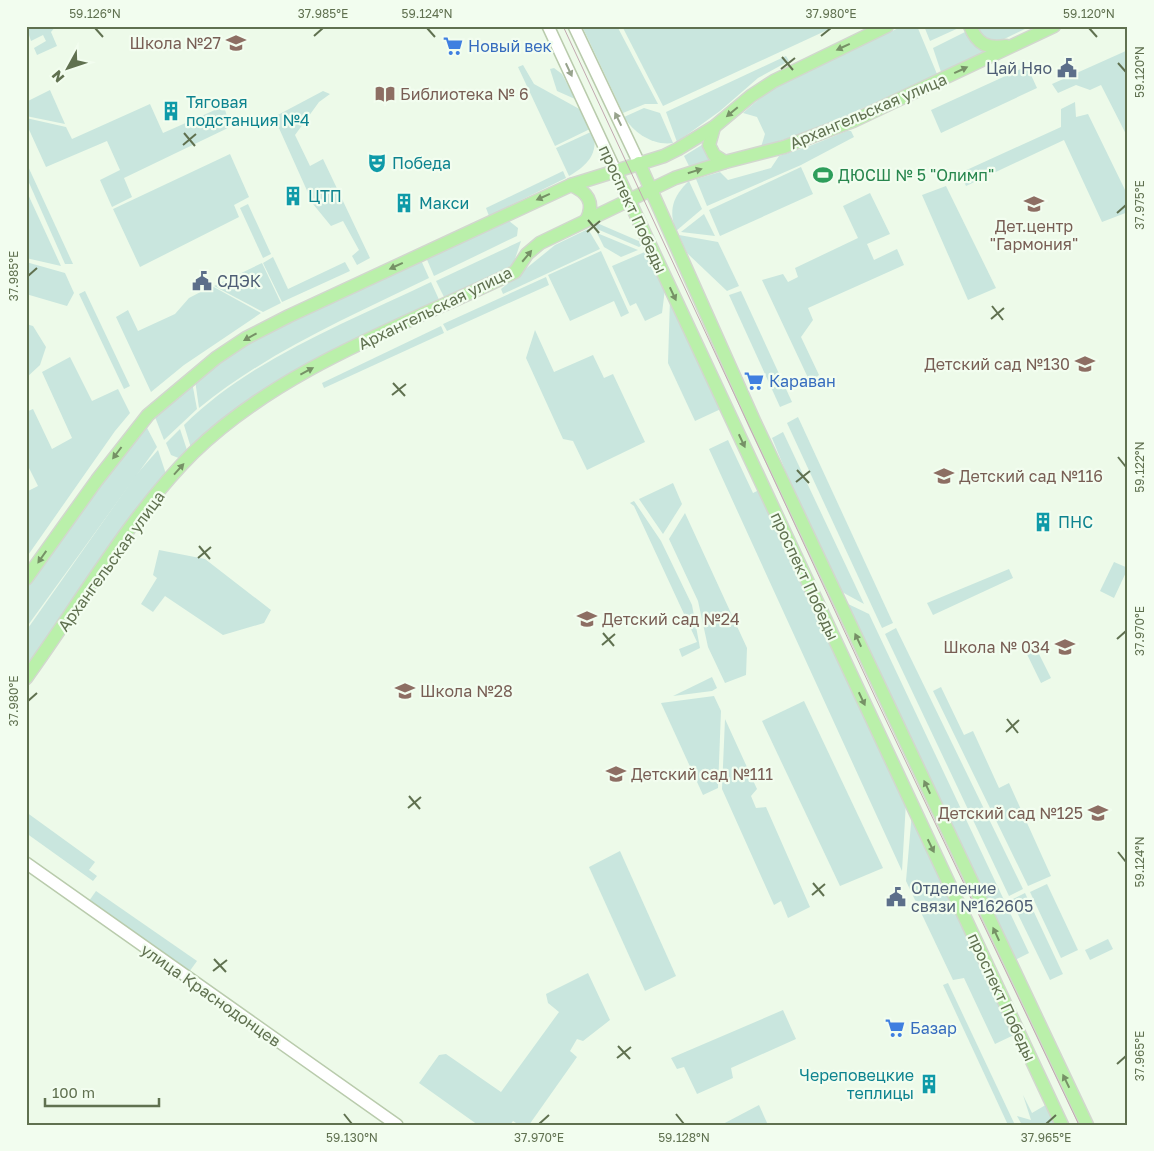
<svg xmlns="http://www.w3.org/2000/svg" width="1154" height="1151" font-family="'Golos Text',sans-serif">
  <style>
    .green { fill: #c9e6de }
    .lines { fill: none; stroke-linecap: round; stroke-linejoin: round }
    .secondary-casing { stroke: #b9cbac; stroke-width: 14 }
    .primary-casing { stroke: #d2d7ce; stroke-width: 15 }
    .secondary { stroke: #fff; stroke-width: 11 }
    .primary { stroke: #baf0aa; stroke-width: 12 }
    .tram { stroke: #c2a8b1; stroke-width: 1 }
    .oneway { fill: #769166 }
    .oneway2 { fill: #98a38d }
    .ticks { fill: none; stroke: #607150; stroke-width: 2 }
    .labels { text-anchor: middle; stroke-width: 4.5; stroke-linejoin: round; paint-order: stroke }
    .education-label { font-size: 16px; fill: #785e54; stroke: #f2fdef; text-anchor: start }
    .shop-label { font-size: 16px; fill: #366cbe; stroke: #f2fdef; text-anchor: start }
    .service-label { font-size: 16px; fill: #4e5e75; stroke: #f2fdef; text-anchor: start }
    .culture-label { font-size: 16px; fill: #0d838f; stroke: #f2fdef; text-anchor: start }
    .street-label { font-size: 16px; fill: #607150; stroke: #f2fdef }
    .leisure-label { font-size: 16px; fill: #27864d; stroke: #f2fdef; text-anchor: start }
    .neatline { fill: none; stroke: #607150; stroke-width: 2 }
    .ticks-label { font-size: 12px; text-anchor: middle; fill: #607150 }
  </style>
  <rect width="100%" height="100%" fill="#edfae9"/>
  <!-- green -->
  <g class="green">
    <polygon points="26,26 56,26 51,32 57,46 37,55 34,48 46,41 43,35 31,41"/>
    <polygon points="582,26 617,26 658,104 645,104 623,113"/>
    <polygon points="622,26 836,26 663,106"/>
    <path d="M903 26H917L937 74 824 126 761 147 765 134 757 117 743 113C787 72 850 51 903 26Z"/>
    <polygon points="924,26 963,26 930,41"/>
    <polygon points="977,26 1031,26 996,43 988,43 974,28"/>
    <polygon points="967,31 987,51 941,72 933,48"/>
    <polygon points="1128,50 1128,138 1101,85 1090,90 1076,85 1058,93 1052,84"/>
    <polygon points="786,56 789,61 758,78 720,111 677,142 666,112"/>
    <polygon points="523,65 534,84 583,111 592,128 555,146 518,67"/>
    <polygon points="1027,66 1037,88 941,133 931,110"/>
    <polygon points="554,68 562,74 575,99 557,91 550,69"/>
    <polygon points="50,90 65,124 26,116 26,102"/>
    <polygon points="323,91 330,94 319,102 295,135 310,166 323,159 370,258 357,265 352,256 359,250 343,221 331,226 313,204 274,117"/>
    <polygon points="1075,102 1076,117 1088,114 1128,196 1128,212 1102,222 1064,140 966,186 960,173 1061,127 1061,109"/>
    <polygon points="150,104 163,133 224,106 230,127 124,178 132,197 112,207 100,180 120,170 107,141 46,167 26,123 26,118 66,127 72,139"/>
    <path d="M644 108 660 113 673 143C653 146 634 133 624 117Z"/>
    <path d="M593 131C599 153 588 165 569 176L556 148Z"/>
    <polygon points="847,131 851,131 854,137 801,165 707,206 696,179 720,172 728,180 771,168 779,156 807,147"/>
    <polygon points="705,143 713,159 689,166 684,156"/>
    <polygon points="230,154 249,197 234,205 239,217 140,267 113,209"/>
    <polygon points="26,162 73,264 65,264 26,176"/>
    <polygon points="801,167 813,194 720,236 709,210"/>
    <polygon points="563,171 566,178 489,216 486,208"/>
    <path d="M689 181 702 209 676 231C668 210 673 196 689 181Z"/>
    <polygon points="946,186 996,288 968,300 922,195"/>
    <polygon points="26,190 61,266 26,258"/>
    <polygon points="870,193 890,234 867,244 874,260 897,249 904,265 808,308 813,320 801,337 819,375 810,382 762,280 783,274 788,282 798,277 795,268 858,238 843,206"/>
    <polygon points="248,204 271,254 263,258 240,208"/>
    <polygon points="704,214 715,236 681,232"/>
    <polygon points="509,221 518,228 517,236 434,276 425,255 491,224"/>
    <polygon points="597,223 641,242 642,245 639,247 597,229 595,225"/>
    <polygon points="588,229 600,249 503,294 501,289 555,245"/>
    <polygon points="597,233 638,250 621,257 604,247"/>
    <polygon points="679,235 718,242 739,286 727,291 687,253"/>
    <polygon points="521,241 512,268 445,299 436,281"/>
    <polygon points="601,251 629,313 621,317 614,301 570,321 548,275"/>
    <polygon points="647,251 665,289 662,313 645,321 636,303 630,306 612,266"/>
    <polygon points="273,257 288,289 345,262 350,271 282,302 263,263"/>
    <path d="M420 258 429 278C349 317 269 351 199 408L195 380C263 327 342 295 420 258Z"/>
    <polygon points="26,262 65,273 74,293 67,306 26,294"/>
    <polygon points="262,263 281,303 263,312 214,286"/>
    <polygon points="546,277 549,285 447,331 443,324"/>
    <path d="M431 282 441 304 279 381 236 409 191 448 184 425C252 358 346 323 431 282Z"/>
    <polygon points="212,286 261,313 184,365 151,392 116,317 128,310 138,331 175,314 189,298"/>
    <polygon points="85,291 130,386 124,389 79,294"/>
    <polygon points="741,291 792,402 780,407 729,295"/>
    <polygon points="670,298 723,408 695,421 668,363"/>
    <polygon points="26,324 33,326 46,347 40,365 26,378"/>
    <polygon points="441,326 444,333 324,388 322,383"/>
    <polygon points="535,330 554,372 593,355 604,378 613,374 645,442 587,470 573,441 563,439 526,358"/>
    <polygon points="70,357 92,401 118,389 130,413 115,431 26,558 26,492 38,486 26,462 26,412 33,409 52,449 72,438 42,372"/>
    <polygon points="192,382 197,409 164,440 155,417"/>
    <polygon points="798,417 893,623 882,628 787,423"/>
    <polygon points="146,426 157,447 26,628 26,590 72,522"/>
    <polygon points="180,429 188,453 181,459 171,455 166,443"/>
    <polygon points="783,432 864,604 842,592 788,477 772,438"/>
    <polygon points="728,440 753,493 759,490 906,802 902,871 709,449"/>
    <polygon points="158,450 167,477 26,668 26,631 136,475"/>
    <polygon points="673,483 682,504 663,534 639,499"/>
    <polygon points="634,501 661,541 692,605 700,648 682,657 679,649 697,642 634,506 630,503"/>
    <polygon points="685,513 747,648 746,675 725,683 708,647 698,601 669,539"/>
    <polygon points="159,550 205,559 271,610 264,623 223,635 165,596 153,612 141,604 157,578 153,575"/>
    <polygon points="1114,562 1128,568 1114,598 1100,591"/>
    <polygon points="1009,569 1013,578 933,615 927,603"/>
    <polygon points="846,603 869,614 1029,953 1015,960"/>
    <polygon points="896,628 1023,889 1009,896 885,634"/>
    <polygon points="1032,640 1051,678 1041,683 1022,644"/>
    <polygon points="712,677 717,688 712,691 673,696"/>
    <polygon points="941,687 964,735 973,731 999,788 1009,783 1051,876 1028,886 933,691"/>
    <polygon points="714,696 721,711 718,788 703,795 661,703"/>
    <polygon points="804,701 883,868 840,886 762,721"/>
    <polygon points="725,719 757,789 751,796 756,808 766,807 810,907 788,918 781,901 774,905 722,789"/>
    <polygon points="26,812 95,862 89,870 97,876 93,881 26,833"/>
    <polygon points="912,812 1016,1034 995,1044 964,978 953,980 906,881"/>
    <polygon points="620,851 676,976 645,991 589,867"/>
    <polygon points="1047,884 1078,950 1061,958 1030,892"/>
    <polygon points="96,891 197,961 189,972 89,901"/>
    <polygon points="1025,893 1063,974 1050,980 1011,900"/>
    <polygon points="1108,939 1113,949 1090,960 1085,950"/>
    <polygon points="588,973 610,1020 583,1041 577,1039 570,1051 577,1057 529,1125 519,1125 513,1121 510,1125 478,1125 419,1083 439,1055 446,1054 501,1092 559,1012 548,1003 546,994"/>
    <polygon points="948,983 1015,1125 1008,1125 943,985"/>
    <polygon points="783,1010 796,1039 731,1068 733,1078 697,1094 684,1067 677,1069 671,1058"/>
    <polygon points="1023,1095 1032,1113 1049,1103 1059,1125 1022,1125 1017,1116 1031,1120"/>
    <polygon points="759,1105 768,1125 721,1125"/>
  </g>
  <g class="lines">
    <defs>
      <g id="secondary">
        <polyline points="548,26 615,170"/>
        <polyline points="574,26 639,163"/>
        <polyline points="26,863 397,1125"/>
      </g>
      <g id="primary">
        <path d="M970 26C977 44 987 49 1006 46"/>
        <polyline points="714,127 709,145 714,155 725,162"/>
        <polyline points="639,163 755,423 1087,1125"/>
        <polyline points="615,170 1062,1125"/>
        <path d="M571 185C587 192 595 202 587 219"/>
        <polyline points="26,579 97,480 148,415 216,358 246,338 289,316 571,185 664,156 678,149 714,127 751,96 774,81 887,26"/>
        <path d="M26 678C79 605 129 517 193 453 280 368 407 324 515 272L527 254 540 243 675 178 725 162 784 147 853 121 1054 26"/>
      </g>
    </defs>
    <!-- secondary casing -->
    <use href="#secondary" class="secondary-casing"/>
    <!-- primary casing -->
    <use href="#primary" class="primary-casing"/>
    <!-- secondary -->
    <use href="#secondary" class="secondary"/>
    <!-- primary -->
    <use href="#primary" class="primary"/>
    <!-- tram -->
    <polyline class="tram" points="563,26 876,699 1079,1125"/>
  </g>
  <!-- one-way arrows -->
  <defs><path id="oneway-solid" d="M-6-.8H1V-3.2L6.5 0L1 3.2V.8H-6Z" transform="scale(1.25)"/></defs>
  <g class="oneway">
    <use href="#oneway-solid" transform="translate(843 47) rotate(155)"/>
    <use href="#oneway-solid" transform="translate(961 70) rotate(-25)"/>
    <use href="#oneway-solid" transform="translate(732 112) rotate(140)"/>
    <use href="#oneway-solid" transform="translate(695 171) rotate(-17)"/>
    <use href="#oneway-solid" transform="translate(543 197) rotate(156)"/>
    <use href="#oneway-solid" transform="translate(527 256) rotate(-50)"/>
    <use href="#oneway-solid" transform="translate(396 266) rotate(155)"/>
    <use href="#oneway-solid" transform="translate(673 294) rotate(65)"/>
    <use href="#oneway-solid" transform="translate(250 337) rotate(151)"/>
    <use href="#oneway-solid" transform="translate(307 371) rotate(-28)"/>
    <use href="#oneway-solid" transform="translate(742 441) rotate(65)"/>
    <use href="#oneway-solid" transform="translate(117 453) rotate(127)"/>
    <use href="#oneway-solid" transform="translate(179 469) rotate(-48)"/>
    <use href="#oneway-solid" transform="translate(42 557) rotate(125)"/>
    <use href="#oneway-solid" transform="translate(858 640) rotate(-115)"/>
    <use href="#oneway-solid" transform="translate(862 699) rotate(65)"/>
    <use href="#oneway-solid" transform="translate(927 787) rotate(-115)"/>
    <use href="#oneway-solid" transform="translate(931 846) rotate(64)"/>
    <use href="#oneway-solid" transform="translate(996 934) rotate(-115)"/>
    <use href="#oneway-solid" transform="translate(1066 1081) rotate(-116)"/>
  </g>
  <g class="oneway2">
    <use href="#oneway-solid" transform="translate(569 70) rotate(65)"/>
    <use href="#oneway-solid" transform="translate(618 119) rotate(-116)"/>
  </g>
  <!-- ticks -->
  <path class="ticks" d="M95 28 103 37M427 28 435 37M1089 28 1097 37M314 36 323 28M821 36 831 28M782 57 793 70M1118 63 1126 72M781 69 795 58M184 133 195 146M183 145 196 134M1117 213 1126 205M588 220 599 233M587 232 600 221M28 276 37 268M992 306 1003 320M991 319 1004 308M393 383 405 396M392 395 406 384M1118 457 1126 467M797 470 809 483M796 482 810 471M199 546 210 559M198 558 211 547M603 633 614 646M1117 639 1126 631M602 645 615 634M28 701 37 693M1007 719 1018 733M1006 732 1019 720M409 796 420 809M408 808 421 797M1118 852 1126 862M813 883 824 896M812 895 825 884M214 959 226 972M213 971 227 960M618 1046 630 1059M617 1058 631 1047M1117 1064 1126 1056M344 1114 352 1124M676 1114 684 1124M539 1124 549 1115M1046 1124 1056 1115"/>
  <!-- icons -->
  <defs>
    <symbol id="school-bare" viewBox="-9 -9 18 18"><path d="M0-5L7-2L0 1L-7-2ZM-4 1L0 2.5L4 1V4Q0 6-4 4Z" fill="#8d6e63" stroke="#f2fdef" stroke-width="2.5" paint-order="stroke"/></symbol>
    <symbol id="supermarket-bare" viewBox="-9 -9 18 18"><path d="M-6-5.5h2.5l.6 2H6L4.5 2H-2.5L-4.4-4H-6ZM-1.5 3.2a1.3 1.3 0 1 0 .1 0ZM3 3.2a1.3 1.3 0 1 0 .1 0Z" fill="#3f7fe0" stroke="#f2fdef" stroke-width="2.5" paint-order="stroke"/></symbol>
    <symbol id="civic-bare" viewBox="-9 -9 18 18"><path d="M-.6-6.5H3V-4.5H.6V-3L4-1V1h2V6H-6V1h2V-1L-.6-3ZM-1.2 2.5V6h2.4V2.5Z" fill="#5c6f8a" stroke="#f2fdef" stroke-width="2.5" paint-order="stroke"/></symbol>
    <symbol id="library-bare" viewBox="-9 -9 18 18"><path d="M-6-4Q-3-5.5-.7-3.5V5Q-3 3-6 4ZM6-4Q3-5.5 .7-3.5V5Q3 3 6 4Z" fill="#8d6e63" stroke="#f2fdef" stroke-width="2.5" paint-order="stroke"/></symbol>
    <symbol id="building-bare" viewBox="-9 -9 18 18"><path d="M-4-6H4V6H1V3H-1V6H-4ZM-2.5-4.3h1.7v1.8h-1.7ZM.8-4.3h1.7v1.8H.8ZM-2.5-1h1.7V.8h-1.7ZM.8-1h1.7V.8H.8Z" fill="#0f9aa8" stroke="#f2fdef" stroke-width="2.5" paint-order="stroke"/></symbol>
    <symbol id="theatre-bare" viewBox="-9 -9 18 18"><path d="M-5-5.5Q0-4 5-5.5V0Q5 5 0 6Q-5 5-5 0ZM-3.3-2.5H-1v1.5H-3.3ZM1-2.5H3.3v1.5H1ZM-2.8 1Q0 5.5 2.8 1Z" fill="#0f9aa8" stroke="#f2fdef" stroke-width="2.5" paint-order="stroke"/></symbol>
    <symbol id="stadium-bare" viewBox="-9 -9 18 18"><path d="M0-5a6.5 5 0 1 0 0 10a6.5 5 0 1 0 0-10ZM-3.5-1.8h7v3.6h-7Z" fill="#2e9e5b" stroke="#f2fdef" stroke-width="2.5" paint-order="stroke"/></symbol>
  </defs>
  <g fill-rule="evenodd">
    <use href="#school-bare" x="222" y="29" width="28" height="28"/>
    <use href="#supermarket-bare" x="439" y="32" width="28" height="28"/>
    <use href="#civic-bare" x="1053" y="54" width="28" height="28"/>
    <use href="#library-bare" x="371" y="80" width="28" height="28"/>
    <use href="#building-bare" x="157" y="97" width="28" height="28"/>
    <use href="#theatre-bare" x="363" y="149" width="28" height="28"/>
    <use href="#stadium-bare" x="809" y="161" width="28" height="28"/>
    <use href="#building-bare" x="279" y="182" width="28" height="28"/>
    <use href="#building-bare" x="390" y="189" width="28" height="28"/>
    <use href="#school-bare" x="1020" y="190" width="28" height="28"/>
    <use href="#civic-bare" x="188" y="267" width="28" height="28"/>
    <use href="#school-bare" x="1071" y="350" width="28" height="28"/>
    <use href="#supermarket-bare" x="740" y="367" width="28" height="28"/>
    <use href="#school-bare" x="930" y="462" width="28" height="28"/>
    <use href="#building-bare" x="1029" y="508" width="28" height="28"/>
    <use href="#school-bare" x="573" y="605" width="28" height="28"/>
    <use href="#school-bare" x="1051" y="633" width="28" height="28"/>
    <use href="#school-bare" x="391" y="677" width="28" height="28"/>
    <use href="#school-bare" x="602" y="760" width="28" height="28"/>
    <use href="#school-bare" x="1084" y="799" width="28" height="28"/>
    <use href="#civic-bare" x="882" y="883" width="28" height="28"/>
    <use href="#supermarket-bare" x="881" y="1014" width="28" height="28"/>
    <use href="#building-bare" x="915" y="1070" width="28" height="28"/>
  </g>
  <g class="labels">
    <!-- education labels -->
    <g class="education-label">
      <text x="221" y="49" text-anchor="end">Школа №27</text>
      <text x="400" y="100">Библиотека № 6</text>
      <text x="1034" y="232" text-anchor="middle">Дет.центр<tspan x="1034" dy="18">"Гармония"</tspan></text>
      <text x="1070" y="370" text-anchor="end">Детский сад №130</text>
      <text x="959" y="482">Детский сад №116</text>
      <text x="602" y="625">Детский сад №24</text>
      <text x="1050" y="653" text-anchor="end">Школа № 034</text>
      <text x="420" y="697">Школа №28</text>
      <text x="631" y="780">Детский сад №111</text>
      <text x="1083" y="819" text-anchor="end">Детский сад №125</text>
    </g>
    <!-- shop labels -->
    <g class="shop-label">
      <text x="468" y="52">Новый век</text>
      <text x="769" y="387">Караван</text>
      <text x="910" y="1034">Базар</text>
    </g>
    <!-- service labels -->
    <g class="service-label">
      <text x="1052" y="74" text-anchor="end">Цай Няо</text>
      <text x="217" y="287">СДЭК</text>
      <text x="911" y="894">Отделение<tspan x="911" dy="18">связи №162605</tspan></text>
    </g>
    <!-- culture labels -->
    <g class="culture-label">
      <text x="186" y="108">Тяговая<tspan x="186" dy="18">подстанция №4</tspan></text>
      <text x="392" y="169">Победа</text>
      <text x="308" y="202">ЦТП</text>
      <text x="419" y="209">Макси</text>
      <text x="1058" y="528">ПНС</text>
      <text x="914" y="1081" text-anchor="end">Череповецкие<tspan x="914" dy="18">теплицы</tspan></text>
    </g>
    <!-- street labels -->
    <g class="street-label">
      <text transform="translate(868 111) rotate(-23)" y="6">Архангельская улица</text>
      <text transform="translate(633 209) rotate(65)" y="6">проспект Победы</text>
      <text transform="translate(435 308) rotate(-26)" y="6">Архангельская улица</text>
      <text transform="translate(111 561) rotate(-54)" y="6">Архангельская улица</text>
      <text transform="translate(805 576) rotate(65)" y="6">проспект Победы</text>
      <text transform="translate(211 995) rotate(35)" y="6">улица Краснодонцев</text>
      <text transform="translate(1002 997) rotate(65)" y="6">проспект Победы</text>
    </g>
    <!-- leisure labels -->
    <g class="leisure-label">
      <text x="838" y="181">ДЮСШ № 5 "Олимп"</text>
    </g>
  </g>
  <!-- border -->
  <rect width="1154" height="1151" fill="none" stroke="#f2fdef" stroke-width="55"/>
  <!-- north arrow -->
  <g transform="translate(68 68) rotate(230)" stroke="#f2fdef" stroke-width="4" paint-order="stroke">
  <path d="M0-4L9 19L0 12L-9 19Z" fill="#607150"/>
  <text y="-8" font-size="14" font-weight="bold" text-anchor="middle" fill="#607150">N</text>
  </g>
  <!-- scale -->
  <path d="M45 1098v8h114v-8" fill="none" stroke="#607150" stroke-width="2.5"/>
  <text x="52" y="1098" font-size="15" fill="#607150" stroke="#f2fdef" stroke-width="4" paint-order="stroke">100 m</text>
  <rect x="28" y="28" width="1098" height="1096" class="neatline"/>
  <g class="ticks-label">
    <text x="95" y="18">59.126°N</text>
    <text x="323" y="18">37.985°E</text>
    <text x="427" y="18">59.124°N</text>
    <text x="831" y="18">37.980°E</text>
    <text x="1089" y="18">59.120°N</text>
    <text transform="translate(1140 72) rotate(-90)" y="4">59.120°N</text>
    <text transform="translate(1140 205) rotate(-90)" y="4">37.975°E</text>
    <text transform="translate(14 276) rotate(-90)" y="4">37.985°E</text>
    <text transform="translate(1140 467) rotate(-90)" y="4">59.122°N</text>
    <text transform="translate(1140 631) rotate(-90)" y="4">37.970°E</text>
    <text transform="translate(14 701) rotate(-90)" y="4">37.980°E</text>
    <text transform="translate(1140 862) rotate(-90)" y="4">59.124°N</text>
    <text transform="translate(1140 1056) rotate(-90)" y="4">37.965°E</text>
    <text x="352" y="1142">59.130°N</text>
    <text x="539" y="1142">37.970°E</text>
    <text x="684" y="1142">59.128°N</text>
    <text x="1046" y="1142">37.965°E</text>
  </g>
</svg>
